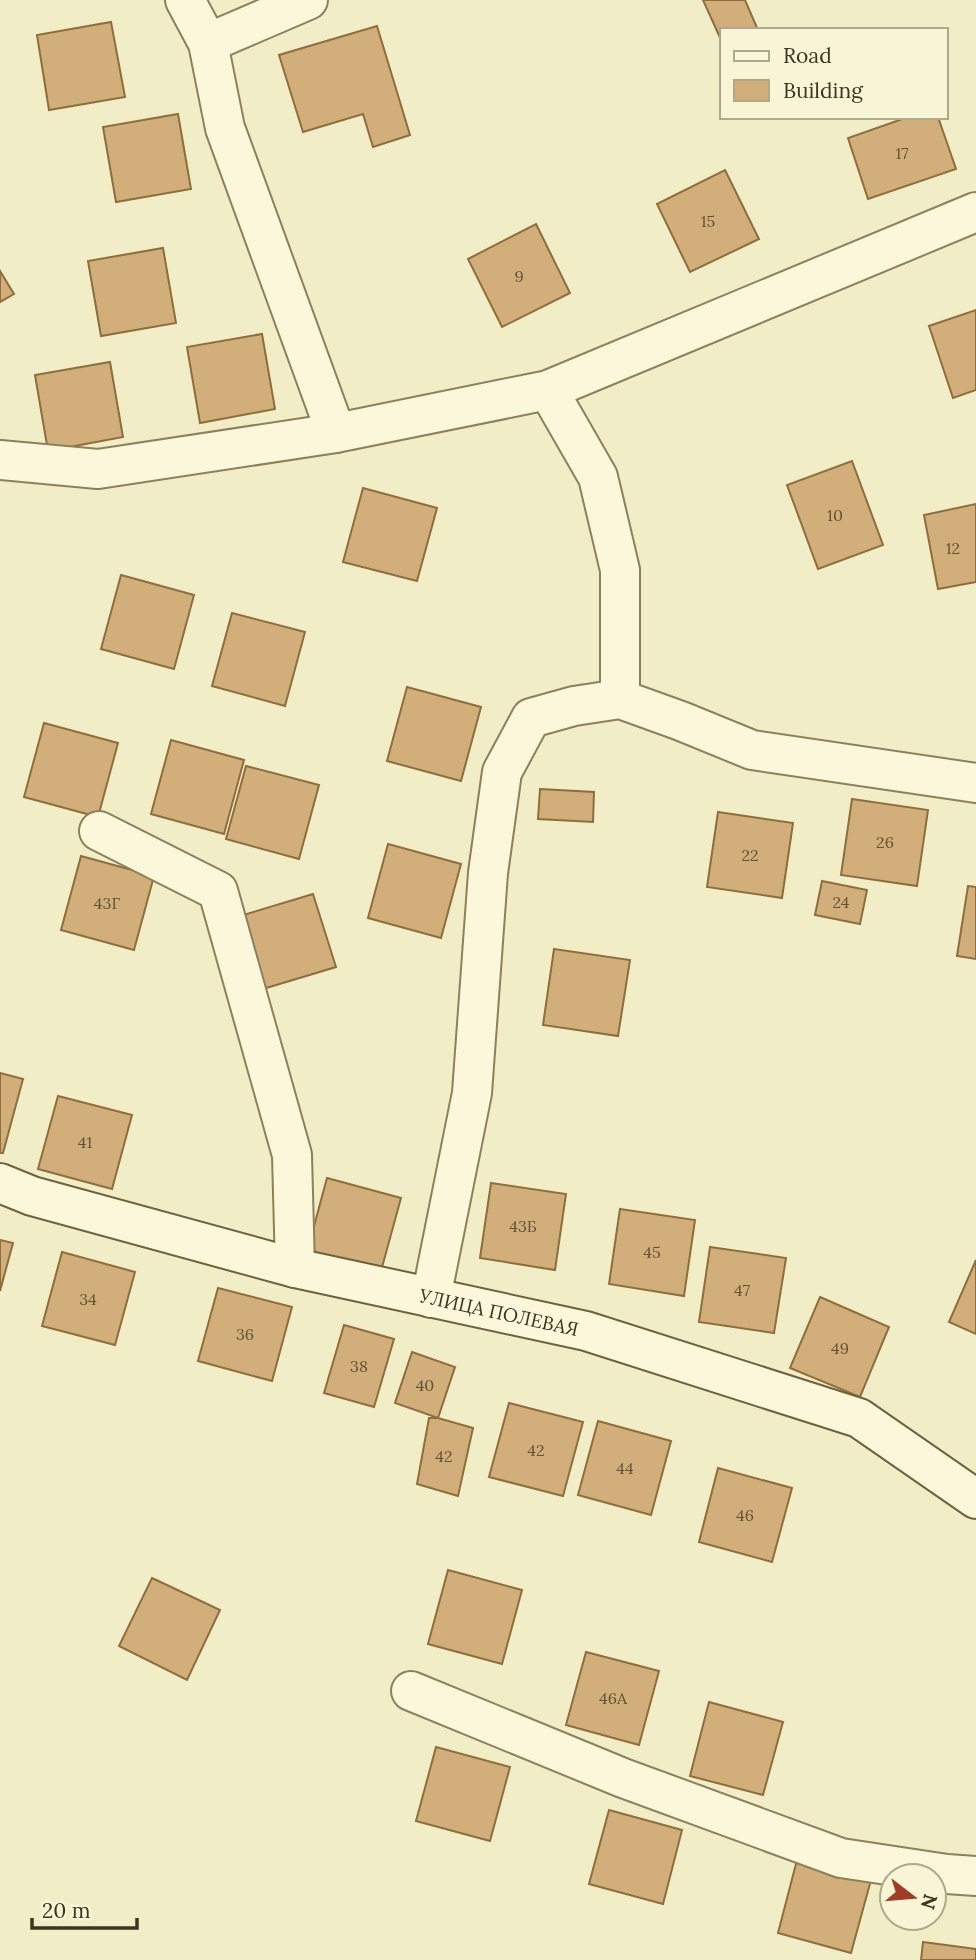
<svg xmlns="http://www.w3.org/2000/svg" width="976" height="1960" font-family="Lora,serif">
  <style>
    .building { fill: #d2af7a; stroke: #8f6e3e; stroke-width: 2 }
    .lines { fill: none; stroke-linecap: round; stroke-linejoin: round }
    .street-casing { stroke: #8e805a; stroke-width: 42 }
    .secondary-casing { stroke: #70613d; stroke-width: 42 }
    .street { stroke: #fbf7db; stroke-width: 38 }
    .secondary { stroke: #fbf7db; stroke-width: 38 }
    .labels { text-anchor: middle; stroke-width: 6; stroke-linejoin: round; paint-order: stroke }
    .number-label { font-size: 16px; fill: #635336 }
    .street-label { font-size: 19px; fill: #3e341f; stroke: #f8f5d7 }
  </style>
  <rect width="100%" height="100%" fill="#f1edc6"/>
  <!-- building -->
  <g class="building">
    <polygon points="703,0 745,0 758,30 722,30 722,42"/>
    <polygon points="111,22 125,97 49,110 37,35"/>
    <polygon points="377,26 410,135 373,147 363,114 303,132 279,55"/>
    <polygon points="178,114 191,189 116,202 103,127"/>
    <polygon points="908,117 938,117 956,169 868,199 848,138"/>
    <polygon points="725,170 759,239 690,272 657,204"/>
    <polygon points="536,224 570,293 502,327 468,259"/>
    <polygon points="163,248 176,323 101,336 88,261"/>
    <polygon points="0,271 14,294 0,302"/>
    <polygon points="976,310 976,390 953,398 929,326"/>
    <polygon points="262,334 275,409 200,423 187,347"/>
    <polygon points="110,362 123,437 48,451 35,375"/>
    <polygon points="852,461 883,545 818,569 787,485"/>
    <polygon points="363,488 437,508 417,581 343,562"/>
    <polygon points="976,504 976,582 938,589 924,515"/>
    <polygon points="121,575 194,595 174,669 101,649"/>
    <polygon points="232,613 305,632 285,706 212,686"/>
    <polygon points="407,687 481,707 461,781 387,761"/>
    <polygon points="44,723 118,743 98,817 24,797"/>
    <polygon points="171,740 244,760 224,834 151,814"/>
    <polygon points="246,766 319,785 299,859 226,839"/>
    <polygon points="540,789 594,792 593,822 538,819"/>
    <polygon points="852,799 928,810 917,886 841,875"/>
    <polygon points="718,812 793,823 782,898 707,887"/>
    <polygon points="388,844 461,864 441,938 368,918"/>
    <polygon points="81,856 154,876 134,950 61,930"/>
    <polygon points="822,881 867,890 860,924 815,915"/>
    <polygon points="968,886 976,887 976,959 957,956"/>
    <polygon points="313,894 336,967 263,989 240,916"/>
    <polygon points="554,949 630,960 618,1036 543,1025"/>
    <polygon points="0,1073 23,1079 3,1153 0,1153"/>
    <polygon points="58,1096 132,1115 112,1189 38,1169"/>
    <polygon points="327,1178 401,1198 381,1271 307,1252"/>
    <polygon points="491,1183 566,1194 555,1270 480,1258"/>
    <polygon points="620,1209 695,1220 684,1296 609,1284"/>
    <polygon points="0,1240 13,1243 0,1291"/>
    <polygon points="710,1247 786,1258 774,1333 699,1322"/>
    <polygon points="62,1252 135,1272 115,1345 42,1326"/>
    <polygon points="976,1260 976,1334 949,1322"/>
    <polygon points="218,1288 292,1307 272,1381 198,1361"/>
    <polygon points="820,1297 889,1327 860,1397 790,1368"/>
    <polygon points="344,1325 394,1339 374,1407 324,1393"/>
    <polygon points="412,1352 455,1367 438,1418 395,1403"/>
    <polygon points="509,1403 583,1422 563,1496 489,1477"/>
    <polygon points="429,1418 438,1418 473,1428 458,1496 417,1484"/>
    <polygon points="598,1421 671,1441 651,1515 578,1495"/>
    <polygon points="718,1468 792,1488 772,1562 699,1542"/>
    <polygon points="448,1570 522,1590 502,1664 428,1644"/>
    <polygon points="152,1578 220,1610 187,1680 119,1646"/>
    <polygon points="586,1652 659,1671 639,1745 566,1725"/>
    <polygon points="709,1702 783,1722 763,1795 690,1776"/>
    <polygon points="436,1747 510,1767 490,1841 416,1821"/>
    <polygon points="609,1810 682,1830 663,1904 589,1884"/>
    <polygon points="797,1860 871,1880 851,1953 778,1933"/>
    <polygon points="923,1942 976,1949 976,1960 921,1960"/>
  </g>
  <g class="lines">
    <defs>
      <g id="street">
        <polyline points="185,0 208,43 225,128 336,433"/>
        <polyline points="208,43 308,0"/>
        <polyline points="548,390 598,477 620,570 620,699"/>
        <polyline points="0,460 98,469 336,433 548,390 976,212"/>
        <polyline points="99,831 218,891 292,1155 295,1268"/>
        <polyline points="431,1298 472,1093 488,873 502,772 531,718 574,706 620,699 681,721 752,750 976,783"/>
        <polyline points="411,1691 623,1778 841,1858 947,1874 976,1876"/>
      </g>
      <g id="secondary">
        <path id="s1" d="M0 1183 32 1196 295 1268 586 1331 859 1418 976 1499"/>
      </g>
    </defs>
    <!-- street casing -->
    <use href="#street" class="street-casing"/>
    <!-- secondary casing -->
    <use href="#secondary" class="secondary-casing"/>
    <!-- street -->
    <use href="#street" class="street"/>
    <!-- secondary -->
    <use href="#secondary" class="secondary"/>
  </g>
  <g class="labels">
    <!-- number labels -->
    <g class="number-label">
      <text x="902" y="159">17</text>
      <text x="708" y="227">15</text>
      <text x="519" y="282">9</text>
      <text x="835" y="521">10</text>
      <text x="953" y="554">12</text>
      <text x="885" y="848">26</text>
      <text x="750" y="861">22</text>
      <text x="841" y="908">24</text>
      <text x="107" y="909">43Г</text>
      <text x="85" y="1148">41</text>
      <text x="523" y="1232">43Б</text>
      <text x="652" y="1258">45</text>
      <text x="742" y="1296">47</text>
      <text x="88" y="1305">34</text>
      <text x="245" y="1340">36</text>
      <text x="840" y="1354">49</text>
      <text x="359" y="1372">38</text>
      <text x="425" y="1391">40</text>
      <text x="536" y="1456">42</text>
      <text x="444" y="1462">42</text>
      <text x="625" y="1474">44</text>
      <text x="745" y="1521">46</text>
      <text x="613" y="1704">46А</text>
    </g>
    <!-- street labels -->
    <g class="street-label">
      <text dy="7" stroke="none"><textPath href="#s1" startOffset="516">УЛИЦА ПОЛЕВАЯ</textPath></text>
    </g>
  </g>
  <!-- legend -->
  <rect x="720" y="28" width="228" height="91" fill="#f8f5d7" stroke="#aea88d" stroke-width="2"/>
  <rect x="734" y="51" width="35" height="10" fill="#fbf7db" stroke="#aea88d" stroke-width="2"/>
  <text x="783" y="63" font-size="21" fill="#3e341f">Road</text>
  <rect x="734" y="80" width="35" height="21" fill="#d2af7a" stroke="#aea88d" stroke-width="2"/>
  <text x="783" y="98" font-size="21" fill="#3e341f">Building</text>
  <!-- north arrow -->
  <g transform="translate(913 1897) rotate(106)"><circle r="33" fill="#f8f5d7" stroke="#aea88d" stroke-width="2"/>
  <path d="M0-5L12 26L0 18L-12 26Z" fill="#a23c26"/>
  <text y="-10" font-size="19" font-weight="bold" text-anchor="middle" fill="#3e341f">N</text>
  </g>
  <!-- scale -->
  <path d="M32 1918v10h105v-10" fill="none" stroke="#3e341f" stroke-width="3.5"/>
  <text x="42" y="1918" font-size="21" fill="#3e341f" stroke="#f8f5d7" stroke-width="5" paint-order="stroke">20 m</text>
</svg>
